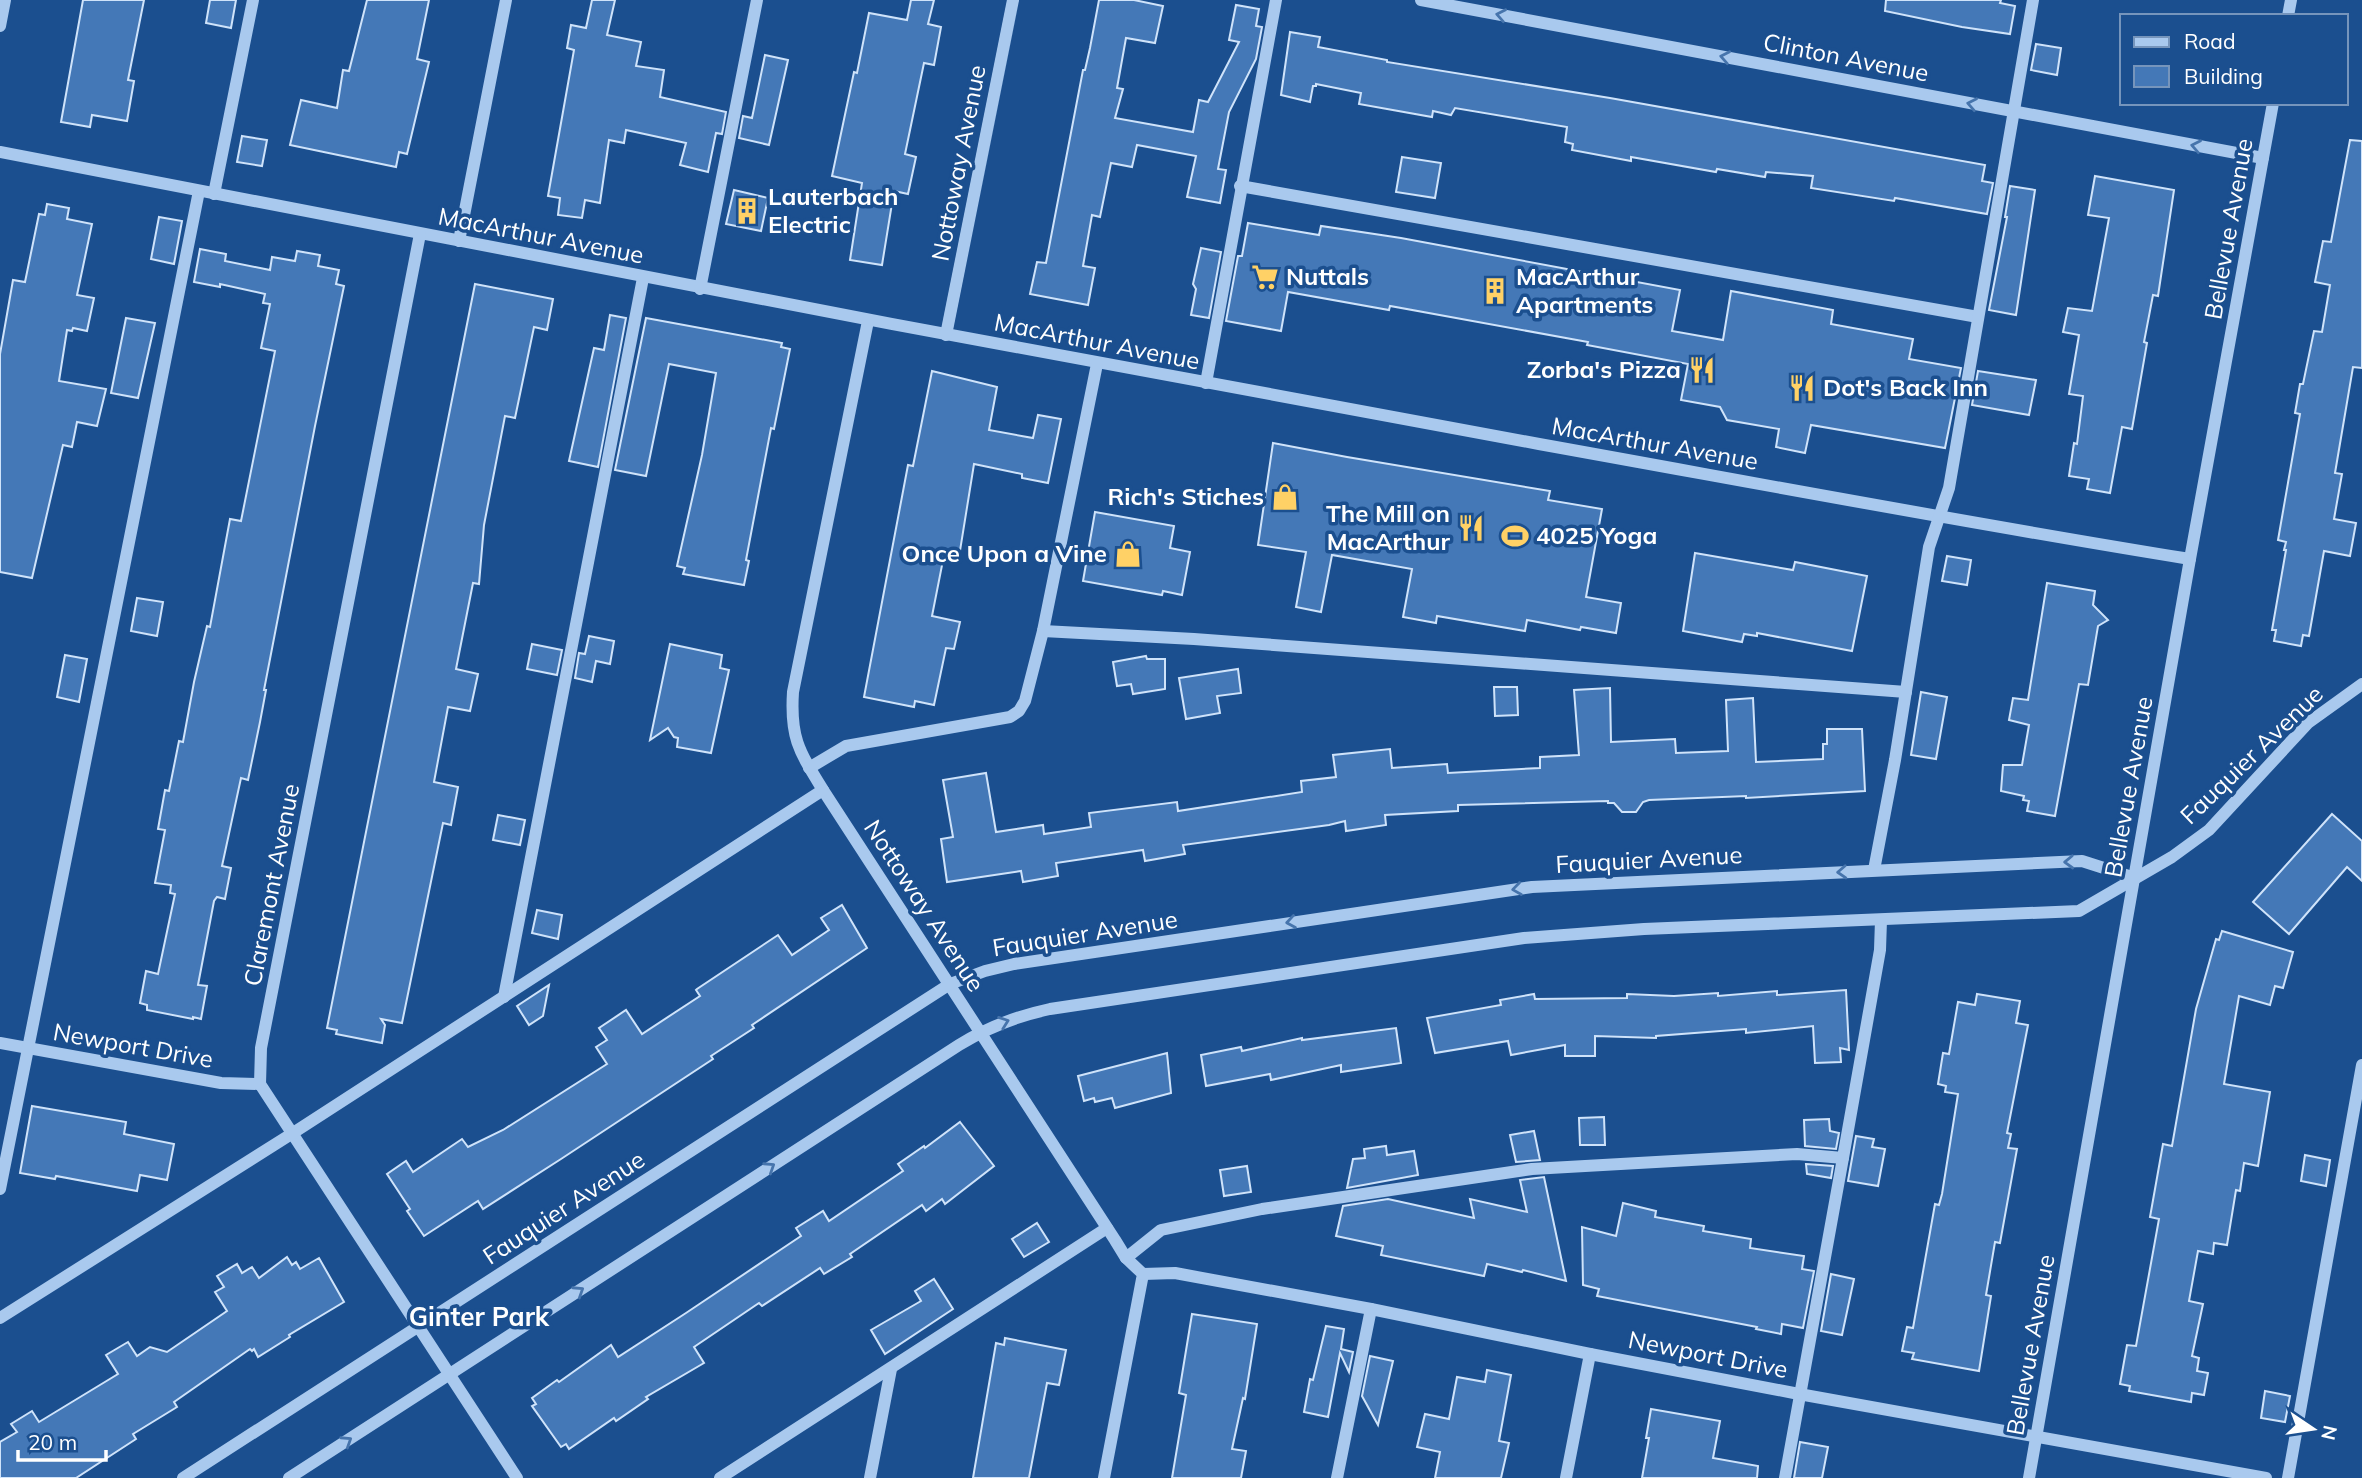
<svg xmlns="http://www.w3.org/2000/svg" width="2362" height="1478" font-family="Mulish,sans-serif">
  <style>
    .building { fill: #4478b7; stroke: #cfe3fa; stroke-width: 2 }
    .lines { fill: none; stroke-linecap: round; stroke-linejoin: round }
    .minor { stroke: #a9c9ee; stroke-width: 12 }
    .oneway { stroke: #4674ac }
    .labels { text-anchor: middle; stroke-width: 7; stroke-linejoin: round; paint-order: stroke }
    .street-label { font-size: 24px; fill: #fff; stroke: #1b4f8f }
    .poi-label { font-size: 24px; font-weight: bold; fill: #fff; stroke: #1b4f8f; text-anchor: start }
    .neighbourhood-label { font-size: 26px; font-weight: bold; fill: #fff; stroke: #1b4f8f }
  </style>
  <rect width="100%" height="100%" fill="#1b4f8f"/>
  <!-- building -->
  <g class="building">
    <polygon points="83,0 144,0 128,80 134,81 127,121 92,115 90,127 61,122"/>
    <polygon points="210,0 236,0 231,28 206,23"/>
    <polygon points="367,0 429,0 417,59 429,62 407,154 399,152 396,167 290,145 301,100 337,108 343,70 349,71"/>
    <polygon points="592,0 615,0 607,35 641,42 636,66 664,70 660,97 726,112 722,134 716,133 708,172 680,165 686,143 626,130 624,143 609,140 600,203 585,200 582,218 558,215 560,198 548,196 574,50 567,48 571,25 586,28"/>
    <polygon points="911,0 934,0 928,24 941,27 934,65 924,63 905,154 916,157 908,194 894,191 882,265 850,260 862,183 832,176 854,72 857,73 869,13 907,20"/>
    <polygon points="1099,0 1134,0 1163,6 1155,43 1126,38 1117,88 1123,89 1115,118 1193,132 1199,100 1208,102 1239,42 1229,40 1236,5 1259,9 1256,26 1262,27 1256,59 1229,112 1218,169 1226,170 1220,203 1187,197 1196,156 1137,145 1132,167 1111,163 1100,217 1092,215 1083,266 1095,268 1088,305 1030,294 1037,262 1046,263 1083,70 1085,70 1090,48"/>
    <polygon points="1886,0 2001,0 2000,3 2015,6 2010,34 1962,27 1885,11"/>
    <polygon points="1290,32 1320,37 1318,47 1387,60 1387,62 1610,98 1985,165 1982,181 1993,183 1987,214 1895,198 1894,201 1811,188 1813,176 1766,172 1765,177 1717,169 1716,172 1631,157 1631,161 1572,150 1573,144 1565,142 1567,127 1455,108 1451,115 1433,111 1432,117 1359,104 1361,93 1316,84 1316,86 1313,86 1310,102 1281,95"/>
    <polygon points="2036,44 2061,48 2057,75 2031,70"/>
    <polygon points="765,55 788,60 769,145 739,138 743,116 752,118"/>
    <polygon points="242,136 267,140 262,166 237,162"/>
    <polygon points="2350,140 2362,141 2362,368 2353,367 2335,473 2342,474 2334,519 2356,523 2350,556 2324,551 2309,636 2303,635 2301,646 2274,641 2276,630 2272,630 2286,550 2284,550 2286,542 2278,540 2300,414 2295,413 2300,384 2303,384 2314,331 2322,332 2330,285 2315,282 2323,241 2331,242"/>
    <polygon points="1402,157 1441,163 1435,198 1396,192"/>
    <polygon points="2095,176 2174,190 2158,296 2153,295 2144,342 2147,343 2132,429 2122,427 2110,493 2087,489 2089,479 2069,476 2074,443 2077,444 2083,396 2069,394 2079,335 2063,332 2068,308 2092,311 2109,218 2088,215"/>
    <polygon points="2010,186 2035,190 2016,315 1989,310 2007,217 2005,217"/>
    <polygon points="734,190 768,198 761,231 726,224"/>
    <polygon points="47,204 69,208 67,219 92,224 77,295 94,298 87,331 73,328 72,331 67,330 59,381 106,389 97,426 77,422 72,447 63,445 32,578 0,572 0,354 13,280 25,282 39,214 45,215"/>
    <polygon points="159,217 182,221 174,264 151,259"/>
    <polygon points="1248,223 1319,235 1321,226 1401,238 1680,290 1672,331 1723,340 1731,291 1833,310 1831,324 1913,339 1909,359 1961,368 1945,448 1811,425 1805,453 1776,447 1779,429 1727,420 1720,407 1681,400 1688,364 1587,345 1588,342 1390,306 1389,310 1288,292 1281,331 1226,321 1238,256 1242,256"/>
    <polygon points="1201,248 1221,252 1209,318 1191,315 1196,289 1193,284"/>
    <polygon points="200,249 226,254 225,261 270,270 272,257 295,261 297,251 320,255 318,266 339,270 336,284 344,286 315,426 264,690 266,690 260,722 248,780 241,778 222,866 231,868 225,899 217,897 214,901 198,985 207,986 201,1019 193,1017 193,1019 147,1010 147,1005 140,1003 146,971 158,974 175,894 170,893 171,885 155,883 165,830 158,829 165,790 169,791 179,741 183,742 194,682 207,626 210,627 230,519 241,521 275,351 261,348 270,304 263,303 265,294 220,284 220,287 194,282"/>
    <polygon points="475,284 553,299 547,330 534,327 515,418 505,416 484,525 479,584 473,583 456,669 478,674 470,711 448,707 434,782 458,787 451,825 443,823 402,1023 381,1019 385,1025 382,1043 336,1034 337,1030 327,1028"/>
    <polygon points="610,315 626,318 598,467 569,461 594,348 604,350"/>
    <polygon points="126,318 155,323 138,398 111,393"/>
    <polygon points="646,318 782,343 781,347 790,349 774,429 771,428 746,560 749,561 744,585 683,574 685,568 677,566 702,455 716,373 669,364 646,476 615,470"/>
    <polygon points="932,371 997,387 989,430 1033,438 1038,415 1061,419 1048,483 1022,478 1022,474 974,464 959,557 944,555 932,616 960,622 954,649 946,648 934,705 915,701 914,707 864,697 908,465 913,466"/>
    <polygon points="1978,371 2036,380 2029,415 1972,405"/>
    <polygon points="1273,443 1347,457 1550,491 1548,500 1602,509 1586,597 1621,603 1616,633 1581,627 1580,630 1527,620 1525,631 1437,616 1436,623 1403,617 1412,569 1332,555 1321,612 1296,607 1306,552 1258,545"/>
    <polygon points="1095,512 1174,526 1170,548 1190,552 1182,595 1163,591 1162,595 1083,581"/>
    <polygon points="1695,553 1793,570 1795,562 1867,576 1852,651 1757,633 1757,636 1744,634 1742,642 1683,631"/>
    <polygon points="1947,556 1971,560 1967,585 1942,581"/>
    <polygon points="2047,583 2095,591 2093,605 2108,620 2098,626 2088,685 2079,684 2055,816 2027,811 2029,801 2023,800 2024,796 2001,791 2003,765 2022,765 2029,725 2009,720 2013,698 2028,700"/>
    <polygon points="137,598 163,602 157,636 131,631"/>
    <polygon points="589,636 614,641 610,664 596,661 592,682 575,678 579,653 585,654"/>
    <polygon points="532,644 562,650 557,675 527,669"/>
    <polygon points="670,644 722,655 720,668 729,670 711,753 677,747 678,738 674,737 668,728 650,740"/>
    <polygon points="65,655 87,659 79,702 57,697"/>
    <polygon points="1146,656 1147,659 1165,659 1165,689 1133,694 1131,684 1117,686 1113,662"/>
    <polygon points="1238,669 1241,693 1217,696 1220,713 1186,719 1179,678"/>
    <polygon points="1494,687 1517,687 1518,715 1495,716"/>
    <polygon points="1610,688 1611,742 1675,739 1676,753 1728,751 1726,700 1753,698 1756,762 1823,759 1823,744 1827,744 1827,729 1862,729 1865,791 1746,798 1746,796 1649,800 1643,802 1636,812 1622,812 1614,803 1608,803 1608,801 1458,805 1458,811 1385,815 1386,825 1346,831 1345,821 1329,825 1183,845 1185,854 1145,861 1143,850 1056,863 1058,876 1023,882 1021,871 947,882 941,839 953,837 943,780 986,773 996,832 1043,825 1044,834 1091,827 1089,813 1177,802 1178,811 1302,792 1301,781 1336,777 1333,755 1390,749 1392,768 1447,764 1448,773 1540,768 1540,757 1579,755 1574,690"/>
    <polygon points="1921,692 1947,697 1936,759 1911,755"/>
    <polygon points="2332,814 2362,841 2362,881 2347,867 2289,934 2253,902"/>
    <polygon points="498,815 525,820 520,845 493,840"/>
    <polygon points="842,905 867,948 752,1025 754,1028 711,1056 713,1059 561,1159 483,1209 478,1201 424,1236 407,1211 410,1209 387,1174 406,1161 413,1172 462,1139 468,1147 503,1130 607,1064 596,1047 607,1040 599,1028 626,1010 642,1034 700,996 696,990 697,989 778,935 792,955 829,930 821,918"/>
    <polygon points="537,910 562,915 558,939 532,933"/>
    <polygon points="2222,931 2293,952 2283,988 2275,986 2270,1005 2239,996 2224,1084 2270,1092 2258,1166 2244,1163 2240,1191 2236,1190 2227,1245 2214,1243 2213,1254 2198,1251 2189,1301 2203,1304 2192,1356 2199,1358 2197,1371 2208,1373 2204,1395 2192,1393 2191,1402 2129,1391 2130,1386 2120,1384 2127,1345 2136,1346 2159,1219 2150,1217 2163,1144 2172,1146 2196,1009 2216,939 2219,940"/>
    <polygon points="549,985 543,1016 529,1025 517,1006"/>
    <polygon points="1846,990 1849,1050 1840,1048 1841,1062 1815,1063 1813,1026 1746,1033 1746,1029 1656,1036 1656,1038 1595,1036 1595,1056 1565,1056 1565,1045 1511,1055 1508,1041 1435,1053 1427,1018 1501,1005 1500,1000 1534,994 1535,999 1627,998 1627,994 1674,996 1718,993 1718,996 1777,991 1777,995"/>
    <polygon points="1977,994 2020,1001 2016,1023 2028,1025 2007,1133 2011,1134 2008,1148 2017,1149 2000,1243 1995,1242 1986,1295 1991,1296 1979,1371 1912,1359 1914,1353 1902,1351 1907,1327 1913,1328 1935,1204 1939,1205 1942,1194 1958,1094 1945,1092 1946,1086 1938,1084 1943,1053 1949,1054 1958,1002 1975,1005"/>
    <polygon points="1396,1028 1401,1063 1341,1072 1341,1065 1271,1080 1270,1074 1206,1086 1201,1055 1241,1047 1242,1051 1302,1038 1302,1040"/>
    <polygon points="1167,1053 1171,1093 1115,1108 1112,1098 1095,1102 1094,1098 1084,1101 1078,1076"/>
    <polygon points="32,1106 126,1122 124,1134 174,1144 167,1180 140,1175 137,1191 56,1176 55,1179 20,1173"/>
    <polygon points="1604,1117 1605,1145 1580,1145 1579,1118"/>
    <polygon points="1829,1119 1830,1131 1839,1133 1836,1149 1805,1146 1804,1120"/>
    <polygon points="960,1122 994,1166 945,1204 942,1199 926,1211 922,1205 850,1254 852,1257 824,1274 820,1268 762,1306 759,1303 694,1347 704,1363 646,1397 648,1399 616,1421 614,1418 569,1449 566,1444 561,1447 532,1406 536,1404 532,1398 557,1380 559,1382 611,1345 618,1357 686,1313 801,1236 796,1228 823,1211 829,1221 903,1171 898,1164 924,1146 925,1148"/>
    <polygon points="1534,1131 1540,1160 1516,1162 1510,1135"/>
    <polygon points="1856,1136 1874,1139 1872,1147 1885,1149 1878,1186 1848,1181"/>
    <polygon points="1386,1146 1387,1155 1414,1151 1418,1175 1347,1188 1353,1159 1365,1158 1364,1149"/>
    <polygon points="2305,1155 2330,1160 2326,1186 2301,1181"/>
    <polygon points="1806,1164 1833,1166 1831,1178 1807,1174"/>
    <polygon points="1247,1166 1251,1192 1224,1196 1220,1170"/>
    <polygon points="1544,1177 1566,1281 1523,1270 1522,1272 1487,1264 1484,1276 1381,1255 1383,1246 1336,1236 1343,1206 1388,1199 1474,1218 1470,1199 1527,1212 1520,1180"/>
    <polygon points="1623,1203 1656,1211 1655,1217 1704,1226 1703,1231 1751,1239 1750,1248 1804,1256 1802,1269 1814,1271 1803,1328 1782,1324 1781,1334 1756,1329 1757,1327 1597,1296 1599,1289 1583,1285 1582,1227 1616,1236"/>
    <polygon points="1037,1223 1049,1242 1024,1257 1012,1239"/>
    <polygon points="287,1257 292,1265 296,1262 300,1269 319,1258 344,1302 289,1335 290,1337 258,1357 254,1349 252,1351 250,1349 174,1402 177,1407 133,1434 136,1439 76,1478 0,1478 0,1442 17,1432 11,1424 32,1411 39,1422 118,1374 106,1355 128,1342 137,1356 150,1347 167,1352 227,1311 215,1292 224,1287 217,1276 237,1264 242,1273 252,1267 259,1278"/>
    <polygon points="1831,1274 1854,1279 1842,1335 1821,1331"/>
    <polygon points="934,1279 953,1309 885,1354 871,1330 921,1301 915,1291"/>
    <polygon points="1192,1314 1257,1324 1245,1399 1243,1398 1232,1449 1246,1451 1241,1478 1172,1478 1186,1395 1179,1393"/>
    <polygon points="1326,1326 1344,1329 1341,1349 1353,1352 1349,1372 1340,1353 1328,1417 1304,1412 1310,1379 1313,1380"/>
    <polygon points="1005,1338 1066,1350 1059,1385 1047,1383 1029,1478 973,1478 996,1343 1004,1345"/>
    <polygon points="1370,1356 1393,1361 1378,1425 1362,1396"/>
    <polygon points="1487,1370 1511,1375 1499,1441 1509,1443 1501,1478 1435,1478 1440,1452 1417,1447 1425,1414 1449,1419 1457,1377 1485,1382"/>
    <polygon points="2265,1391 2290,1396 2285,1422 2261,1418"/>
    <polygon points="1651,1409 1720,1421 1713,1458 1758,1466 1757,1478 1642,1478 1649,1438 1646,1438"/>
    <polygon points="1800,1442 1828,1447 1822,1478 1794,1478"/>
  </g>
  <g class="lines">
    <!-- minor -->
    <g class="minor">
      <polyline points="1421,0 2263,158"/>
      <polyline points="2288,16 2291,0"/>
      <polyline points="0,26 5,0"/>
      <path d="M0 152C513 252 1025 351 1539 444 1756 483 1972 524 2190 559"/>
      <polyline points="1240,186 1978,317"/>
      <polyline points="214,194 253,0"/>
      <polyline points="420,234 261,1048 260,1084 517,1478"/>
      <polyline points="459,241 506,0"/>
      <polyline points="700,289 757,0"/>
      <path d="M868 321 793 692C790 738 799 751 823 790L1115 1240 1126 1258 1143 1274 1104 1478"/>
      <polyline points="946,335 1013,0"/>
      <polyline points="1206,383 1276,0"/>
      <polyline points="1043,631 1194,639 1906,692"/>
      <polyline points="809,768 846,746 1010,717 1019,711 1025,701 1043,631 1097,364"/>
      <polyline points="1874,870 1895,760 1929,547 1949,488 2033,0"/>
      <polyline points="504,997 643,278"/>
      <polyline points="0,1043 221,1083 260,1084"/>
      <polyline points="0,1189 199,191"/>
      <polyline points="1126,1258 1161,1230 1262,1209 1532,1169 1797,1154 1843,1158 1880,950 1881,920"/>
      <polyline points="1143,1274 1175,1273 1371,1309 1590,1354 1799,1394 2266,1478"/>
      <polyline points="0,1318 293,1133 823,790"/>
      <polyline points="183,1478 950,984 985,971 1014,964 1532,887 2082,861 2135,878"/>
      <path d="M289 1478 959 1045C988 1027 1017 1016 1050 1009L1524 938 1644 929 2079 911 2172 857 2209 830 2308 723 2362 684"/>
      <polyline points="720,1478 1107,1228"/>
      <polyline points="870,1478 891,1369"/>
      <polyline points="1337,1478 1371,1309"/>
      <polyline points="1566,1478 1590,1354"/>
      <polyline points="1785,1478 1843,1158"/>
      <polyline points="2029,1478 2190,559 2273,103"/>
      <polyline points="2288,1478 2362,1065"/>
    </g>
  </g>
  <!-- one-way arrows -->
  <defs><path id="oneway-chevron" d="M-2-3.5L2.5 0L-2 3.5" fill="none" stroke-width="1.6" stroke-linecap="round" stroke-linejoin="round" transform="scale(1.75)"/></defs>
  <g class="oneway">
    <use href="#oneway-chevron" transform="translate(1501 15) rotate(-169)"/>
    <use href="#oneway-chevron" transform="translate(1725 57) rotate(-169)"/>
    <use href="#oneway-chevron" transform="translate(1972 104) rotate(-169)"/>
    <use href="#oneway-chevron" transform="translate(2196 146) rotate(-169)"/>
    <use href="#oneway-chevron" transform="translate(2069 862) rotate(178)"/>
    <use href="#oneway-chevron" transform="translate(1842 872) rotate(177)"/>
    <use href="#oneway-chevron" transform="translate(1517 889) rotate(172)"/>
    <use href="#oneway-chevron" transform="translate(1291 922) rotate(171)"/>
    <use href="#oneway-chevron" transform="translate(1004 1022) rotate(-20)"/>
    <use href="#oneway-chevron" transform="translate(770 1167) rotate(-33)"/>
    <use href="#oneway-chevron" transform="translate(579 1291) rotate(-33)"/>
    <use href="#oneway-chevron" transform="translate(347 1441) rotate(-33)"/>
  </g>
  <!-- icons -->
  <defs>
    <symbol id="building-bare" viewBox="-9 -9 18 18"><path d="M-4-6H4V6H1V3H-1V6H-4ZM-2.5-4.3h1.7v1.8h-1.7ZM.8-4.3h1.7v1.8H.8ZM-2.5-1h1.7V.8h-1.7ZM.8-1h1.7V.8H.8Z" fill="#ffd166" stroke="#1b4f8f" stroke-width="2.5" paint-order="stroke"/></symbol>
    <symbol id="supermarket-bare" viewBox="-9 -9 18 18"><path d="M-6-5.5h2.5l.6 2H6L4.5 2H-2.5L-4.4-4H-6ZM-1.5 3.2a1.3 1.3 0 1 0 .1 0ZM3 3.2a1.3 1.3 0 1 0 .1 0Z" fill="#ffd166" stroke="#1b4f8f" stroke-width="2.5" paint-order="stroke"/></symbol>
    <symbol id="restaurant-bare" viewBox="-9 -9 18 18"><path d="M-5-6h1v4h1v-4h1v4h1v-4h1v5L-1.5 .5V6h-2V.5L-5-1ZM5-6V6H3V1.5H1.5Q1.5-4 5-6Z" fill="#ffd166" stroke="#1b4f8f" stroke-width="2.5" paint-order="stroke"/></symbol>
    <symbol id="shop-bare" viewBox="-9 -9 18 18"><path d="M-5-2.5h2.3a2.7 3.5 0 0 1 5.4 0H5L5.5 6h-11ZM-1.5-2.5h3a1.5 2.3 0 0 0-3 0Z" fill="#ffd166" stroke="#1b4f8f" stroke-width="2.5" paint-order="stroke"/></symbol>
    <symbol id="stadium-bare" viewBox="-9 -9 18 18"><path d="M0-5a6.5 5 0 1 0 0 10a6.5 5 0 1 0 0-10ZM-3.5-1.8h7v3.6h-7Z" fill="#ffd166" stroke="#1b4f8f" stroke-width="2.5" paint-order="stroke"/></symbol>
  </defs>
  <g fill-rule="evenodd">
    <use href="#building-bare" x="728" y="192" width="38" height="38"/>
    <use href="#supermarket-bare" x="1246" y="258" width="38" height="38"/>
    <use href="#building-bare" x="1476" y="272" width="38" height="38"/>
    <use href="#restaurant-bare" x="1683" y="351" width="38" height="38"/>
    <use href="#restaurant-bare" x="1783" y="369" width="38" height="38"/>
    <use href="#shop-bare" x="1266" y="478" width="38" height="38"/>
    <use href="#restaurant-bare" x="1452" y="509" width="38" height="38"/>
    <use href="#stadium-bare" x="1496" y="517" width="38" height="38"/>
    <use href="#shop-bare" x="1109" y="535" width="38" height="38"/>
  </g>
  <g class="labels">
    <!-- street labels -->
    <g class="street-label">
      <text transform="translate(1846 58) rotate(11)" y="8">Clinton Avenue</text>
      <text transform="translate(959 163) rotate(-79)" y="8">Nottoway Avenue</text>
      <text transform="translate(2229 229) rotate(-80)" y="8">Bellevue Avenue</text>
      <text transform="translate(541 236) rotate(11)" y="8">MacArthur Avenue</text>
      <text transform="translate(1097 342) rotate(11)" y="8">MacArthur Avenue</text>
      <text transform="translate(1655 444) rotate(10)" y="8">MacArthur Avenue</text>
      <text transform="translate(2252 755) rotate(-44)" y="8">Fauquier Avenue</text>
      <text transform="translate(2129 787) rotate(-80)" y="8">Bellevue Avenue</text>
      <text transform="translate(1649 860) rotate(-3)" y="8">Fauquier Avenue</text>
      <text transform="translate(272 885) rotate(-79)" y="8">Claremont Avenue</text>
      <text transform="translate(924 906) rotate(57)" y="8">Nottoway Avenue</text>
      <text transform="translate(1085 934) rotate(-9)" y="8">Fauquier Avenue</text>
      <text transform="translate(133 1046) rotate(10)" y="8">Newport Drive</text>
      <text transform="translate(564 1208) rotate(-33)" y="8">Fauquier Avenue</text>
      <text transform="translate(2031 1345) rotate(-80)" y="8">Bellevue Avenue</text>
      <text transform="translate(1708 1355) rotate(11)" y="8">Newport Drive</text>
    </g>
    <!-- poi labels -->
    <g class="poi-label">
      <text x="768" y="205">Lauterbach<tspan x="768" dy="28">Electric</tspan></text>
      <text x="1286" y="285">Nuttals</text>
      <text x="1516" y="285">MacArthur<tspan x="1516" dy="28">Apartments</tspan></text>
      <text x="1681" y="378" text-anchor="end">Zorba's Pizza</text>
      <text x="1823" y="396">Dot's Back Inn</text>
      <text x="1264" y="505" text-anchor="end">Rich's Stiches</text>
      <text x="1450" y="522" text-anchor="end">The Mill on<tspan x="1450" dy="28">MacArthur</tspan></text>
      <text x="1536" y="544">4025 Yoga</text>
      <text x="1107" y="562" text-anchor="end">Once Upon a Vine</text>
    </g>
    <!-- neighbourhood labels -->
    <g class="neighbourhood-label">
      <text x="479" y="1326">Ginter Park</text>
    </g>
  </g>
  <!-- legend -->
  <rect x="2120" y="14" width="228" height="91" fill="#1b4f8f" stroke="#7695bc" stroke-width="2"/>
  <rect x="2134" y="37" width="35" height="10" fill="#a9c9ee" stroke="#7695bc" stroke-width="2"/>
  <text x="2184" y="49" font-size="21" fill="#ffffff">Road</text>
  <rect x="2134" y="66" width="35" height="21" fill="#4478b7" stroke="#7695bc" stroke-width="2"/>
  <text x="2184" y="84" font-size="21" fill="#ffffff">Building</text>
  <!-- north arrow -->
  <g transform="translate(2313 1429) rotate(103)" stroke="#1b4f8f" stroke-width="5" paint-order="stroke">
  <path d="M0-5L12 26L0 18L-12 26Z" fill="#ffffff"/>
  <text y="-10" font-size="19" font-weight="bold" text-anchor="middle" fill="#ffffff">N</text>
  </g>
  <!-- scale -->
  <path d="M18 1450v10h88v-10" fill="none" stroke="#ffffff" stroke-width="3.5"/>
  <text x="28" y="1450" font-size="21" fill="#ffffff" stroke="#1b4f8f" stroke-width="5" paint-order="stroke">20 m</text>
</svg>
